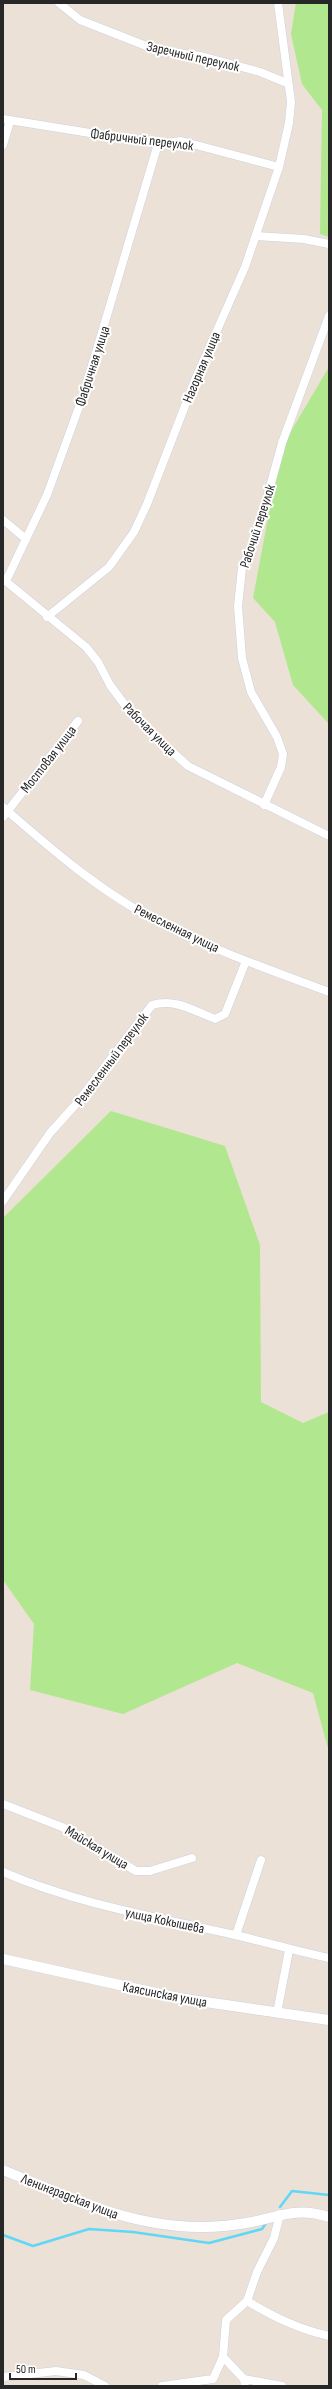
<svg xmlns="http://www.w3.org/2000/svg" width="332" height="2389" font-family="'Sofia Sans Condensed',sans-serif">
  <style>
    .green { fill: #b1e78e }
    .lines { fill: none; stroke-linecap: round; stroke-linejoin: round }
    .stream { stroke: #60d7f6; stroke-width: 2.5 }
    .minor-casing { stroke: #ccd1e2; stroke-width: 9 }
    .tertiary-casing { stroke: #ccd1e2; stroke-width: 11 }
    .minor { stroke: #fff; stroke-width: 8 }
    .tertiary { stroke: #fff; stroke-width: 10 }
    .labels { text-anchor: middle; stroke-width: 4; stroke-linejoin: round; paint-order: stroke }
    .street-label { font-size: 14px; fill: #272727; stroke: #fff }
  </style>
  <rect width="100%" height="100%" fill="#ebe1d7"/>
  <!-- green -->
  <g class="green">
    <polygon points="296,3 329,3 329,237 320,234 322,110 302,84 291,34"/>
    <polygon points="329,367 329,724 293,685 275,622 253,598 281,448"/>
    <polygon points="111,1111 225,1146 260,1245 261,1402 303,1423 329,1412 329,1752 313,1693 237,1663 123,1714 30,1690 34,1624 3,1580 3,1218"/>
  </g>
  <g class="lines">
    <!-- stream -->
    <g class="stream">
      <polyline points="280,2207 292,2191 329,2195"/>
      <polyline points="3,2235 33,2246 89,2229 133,2232 209,2243 262,2229 266,2223"/>
    </g>
    <defs>
      <g id="minor">
        <polyline points="59,3 80,20 159,51 201,56 260,72 287,83"/>
        <polyline points="3,119 158,144 181,141 279,167"/>
        <polyline points="3,145 10,121"/>
        <polyline points="256,236 304,239 329,244"/>
        <polyline points="3,520 26,539"/>
        <polyline points="3,579 86,647 98,662 110,685 133,716 188,766 329,836"/>
        <polyline points="6,581 47,495 83,396 158,144"/>
        <polyline points="47,617 109,567 134,532 147,504 195,380 245,267 279,167 289,123 291,102 278,3"/>
        <polyline points="264,805 281,767 283,754 277,737 251,692 242,658 238,606 242,568 258,531 282,443 329,316"/>
        <path d="M3 807C52 850 103 894 161 923 215 951 273 971 329 992"/>
        <polyline points="3,817 78,721"/>
        <path d="M3 1201 50 1133 77 1103 152 1005C175 998 194 1011 215 1019L225 1014 246 961"/>
        <polyline points="3,1804 62,1827 136,1871 150,1871 192,1858"/>
        <path d="M3 1872C77 1904 156 1917 235 1935 266 1942 297 1951 329 1958"/>
        <polyline points="236,1935 261,1860"/>
        <polyline points="277,2013 289,1950"/>
        <path d="M247 2301C274 2317 298 2329 329 2336"/>
        <polyline points="223,2357 244,2379 245,2386"/>
        <polyline points="3,2377 56,2371 84,2375 105,2386"/>
        <polyline points="244,2379 282,2386"/>
        <polyline points="162,2386 213,2379 223,2357 226,2320 247,2301 257,2272 274,2238 280,2214"/>
      </g>
      <g id="tertiary">
        <polyline points="3,1959 178,1998 329,2020"/>
        <path d="M3 2170C68 2197 132 2228 203 2227 219 2227 236 2225 252 2222 281 2216 297 2207 329 2217"/>
      </g>
    </defs>
    <!-- minor casing -->
    <use href="#minor" class="minor-casing"/>
    <!-- tertiary casing -->
    <use href="#tertiary" class="tertiary-casing"/>
    <!-- minor -->
    <use href="#minor" class="minor"/>
    <!-- tertiary -->
    <use href="#tertiary" class="tertiary"/>
  </g>
  <g class="labels">
    <!-- street labels -->
    <g class="street-label">
      <text transform="translate(193 56) rotate(13)" y="5">Заречный переулок</text>
      <text transform="translate(142 139) rotate(7)" y="5">Фабричный переулок</text>
      <text transform="translate(92 366) rotate(-72)" y="5">Фабричная улица</text>
      <text transform="translate(201 367) rotate(-67)" y="5">Нагорная улица</text>
      <text transform="translate(257 526) rotate(-72)" y="5">Рабочий переулок</text>
      <text transform="translate(150 729) rotate(45)" y="5">Рабочая улица</text>
      <text transform="translate(48 759) rotate(-52)" y="5">Мостовая улица</text>
      <text transform="translate(177 928) rotate(26)" y="5">Ремесленная улица</text>
      <text transform="translate(111 1059) rotate(-53)" y="5">Ремесленный переулок</text>
      <text transform="translate(97 1847) rotate(31)" y="5">Майская улица</text>
      <text transform="translate(165 1920) rotate(12)" y="5">улица Кокышева</text>
      <text transform="translate(165 1994) rotate(11)" y="5">Каясинская улица</text>
      <text transform="translate(70 2196) rotate(21)" y="5">Ленинградская улица</text>
    </g>
  </g>
  <!-- border -->
  <rect width="332" height="2389" fill="none" stroke="#272727" stroke-width="8"/>
  <!-- scale -->
  <path d="M10 2373v6h66v-6" fill="none" stroke="#272727" stroke-width="2"/>
  <text x="16" y="2373" font-size="12" fill="#272727" stroke="#ffffff" stroke-width="3" paint-order="stroke">50 m</text>
</svg>
